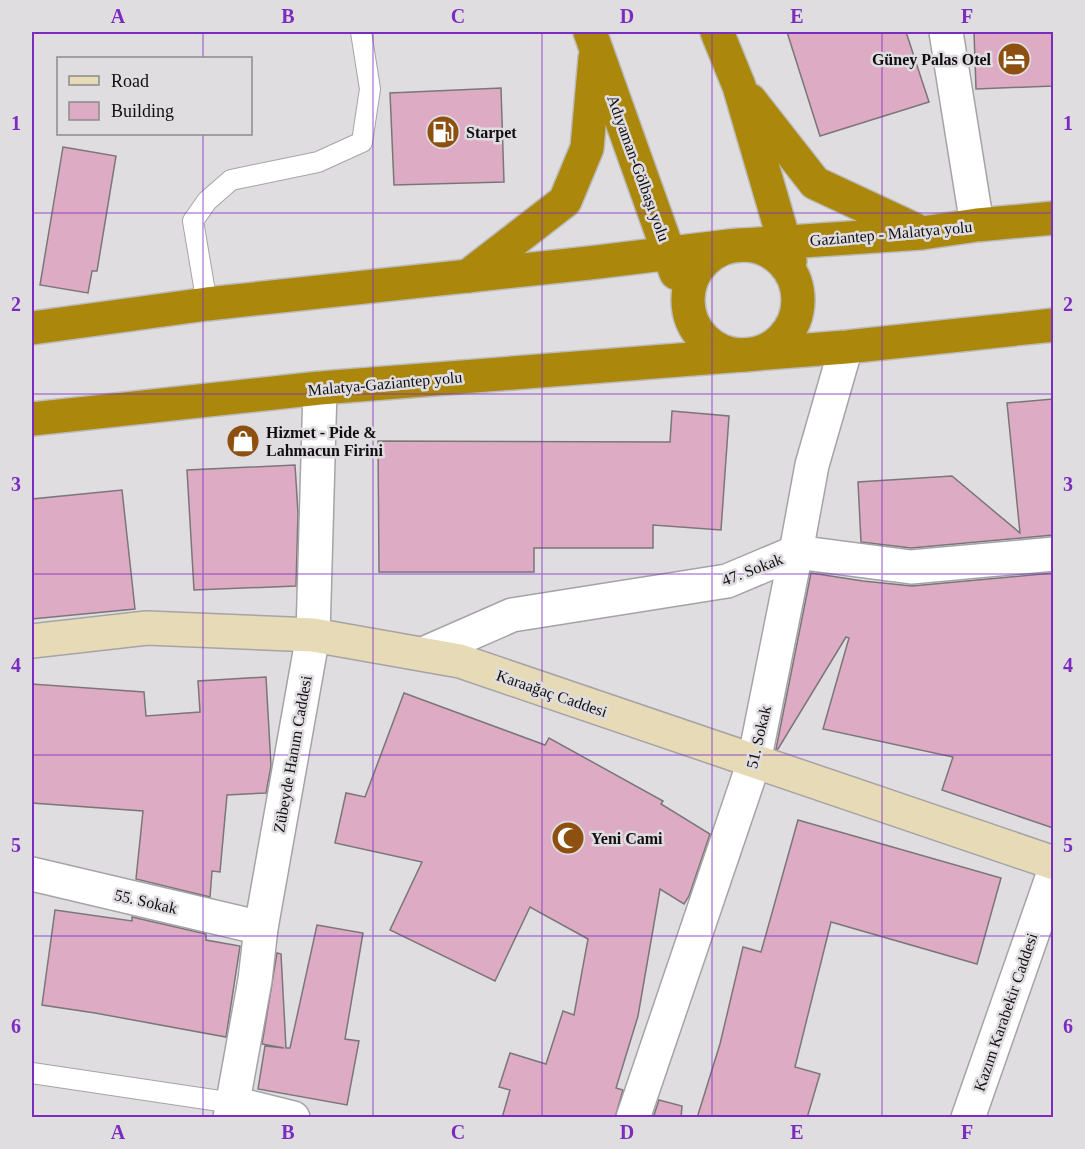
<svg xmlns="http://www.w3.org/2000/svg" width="1085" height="1149" font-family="'Times New Roman',serif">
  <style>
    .building { fill: #ddabc4; stroke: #7b7678; stroke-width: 1.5 }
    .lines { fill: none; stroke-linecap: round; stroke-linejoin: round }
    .lane-casing { stroke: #a6a3a7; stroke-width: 22 }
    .street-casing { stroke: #a6a3a7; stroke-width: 36 }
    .secondary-casing { stroke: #a6a3a7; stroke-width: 36 }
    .highway-casing { stroke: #bcbcbc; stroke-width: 36 }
    .lane { stroke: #fff; stroke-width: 20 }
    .street { stroke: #fff; stroke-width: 33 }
    .secondary { stroke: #e6dbb6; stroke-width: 33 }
    .highway { stroke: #ab880b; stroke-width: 33 }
    .grid { fill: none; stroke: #7b2cbf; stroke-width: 1.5; stroke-opacity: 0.55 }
    .labels { text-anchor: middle; stroke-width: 5; stroke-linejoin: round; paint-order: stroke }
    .poi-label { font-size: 16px; font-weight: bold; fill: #0f0e10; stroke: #e0dde1; text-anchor: start }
    .street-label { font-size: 16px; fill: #0f0e10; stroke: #e0dde1 }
    .neatline { fill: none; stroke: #7b2cbf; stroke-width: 2 }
    .grid-label { font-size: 20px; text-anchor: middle; font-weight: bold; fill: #7b2cbf }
  </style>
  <rect width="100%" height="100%" fill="#e0dde1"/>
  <!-- building -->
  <g class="building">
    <polygon points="787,32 906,32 929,102 820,136"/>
    <polygon points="974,32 1053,32 1053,86 976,89"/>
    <polygon points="501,88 504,182 394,185 390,93"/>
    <polygon points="63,147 116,156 97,271 92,271 88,293 40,285"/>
    <polygon points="1053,399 1053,535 911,548 861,542 858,482 952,476 1020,533 1007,403"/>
    <polygon points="672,411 729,416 721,530 653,525 653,548 534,548 534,572 379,572 378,441 670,442"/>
    <polygon points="295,465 298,513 296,586 194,590 187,470"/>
    <polygon points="122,490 135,609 32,619 32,499"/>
    <polygon points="811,573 863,581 912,586 1053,573 1053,828 942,790 953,757 823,729 849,638 846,637 778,749 776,749"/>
    <polygon points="266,677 271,766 266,793 227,795 220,872 212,871 210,897 136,879 143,811 32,803 32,684 144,692 146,716 200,712 198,681"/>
    <polygon points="404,693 545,745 549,738 663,801 661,804 710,834 689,896 684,904 660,889 638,1016 616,1088 623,1090 615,1118 502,1118 510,1090 499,1087 510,1053 546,1064 563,1011 574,1015 588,939 530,907 495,981 390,930 422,862 335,843 346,793 365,797"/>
    <polygon points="798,820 1001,878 977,964 831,922 795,1067 820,1074 807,1118 697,1118 720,1044 743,947 761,952"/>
    <polygon points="55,910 132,921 132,917 206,934 206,940 240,946 226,1037 95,1013 42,1005"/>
    <polygon points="317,925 363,933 345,1039 359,1041 347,1105 258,1089 265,1046 284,1048 262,1044 277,953 281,954 286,1048 290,1048"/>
    <polygon points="659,1100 682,1106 681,1118 653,1118"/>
  </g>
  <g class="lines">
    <defs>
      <g id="lane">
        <polyline points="207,304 193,221 207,201 231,180 318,162 362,142 370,89 361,32"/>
        <polyline points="32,1073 233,1103"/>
      </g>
      <g id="street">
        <polyline points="946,32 977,225"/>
        <polyline points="423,654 512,615 727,581 796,552 911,567 1054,554"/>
        <polyline points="32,874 261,928"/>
        <polyline points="233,1103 293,1118"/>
        <polyline points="230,1118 255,980 261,928 313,635 320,388"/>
        <polyline points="633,1118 754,762 796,552 812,465 846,347"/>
        <polyline points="968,1118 1054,872"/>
      </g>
      <polyline id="secondary" points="32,641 147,628 313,635 460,661 1054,863"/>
      <g id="highway">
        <polyline points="590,32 676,273"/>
        <polyline points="717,32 739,86 790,261"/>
        <polyline points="750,100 815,183 920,232"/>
        <circle cx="743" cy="300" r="55"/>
        <polyline points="468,276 565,201 587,148 595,58"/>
        <polyline points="32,328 207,304 589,263 729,246 922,233 977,225 1054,218"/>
        <polyline points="32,419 320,388 846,347 1054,325"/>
      </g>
    </defs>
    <!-- lane casing -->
    <use href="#lane" class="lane-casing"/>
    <!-- street casing -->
    <use href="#street" class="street-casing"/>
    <!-- secondary casing -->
    <use href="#secondary" class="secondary-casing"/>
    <!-- highway casing -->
    <use href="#highway" class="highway-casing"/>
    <!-- lane -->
    <use href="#lane" class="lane"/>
    <!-- street -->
    <use href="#street" class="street"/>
    <!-- secondary -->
    <use href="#secondary" class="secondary"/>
    <!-- highway -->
    <use href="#highway" class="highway"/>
  </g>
  <!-- grid -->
  <path class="grid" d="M203 32V58M373 32V1118M542 32V1118M712 32V1118M882 32V1118M203 134V1118M32 213H1054M32 394H1054M32 574H1054M32 755H1054M32 936H1054"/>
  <!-- icons -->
  <defs>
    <symbol id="hotel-disc" viewBox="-11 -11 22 22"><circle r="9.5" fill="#8d5011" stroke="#e0dde1"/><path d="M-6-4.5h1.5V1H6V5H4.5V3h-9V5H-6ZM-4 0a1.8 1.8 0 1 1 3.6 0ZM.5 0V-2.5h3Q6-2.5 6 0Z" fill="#fff"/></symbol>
    <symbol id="fuel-disc" viewBox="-11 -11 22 22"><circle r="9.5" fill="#8d5011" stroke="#e0dde1"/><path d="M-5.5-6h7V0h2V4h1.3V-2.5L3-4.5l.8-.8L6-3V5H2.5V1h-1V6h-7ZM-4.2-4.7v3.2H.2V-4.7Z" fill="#fff"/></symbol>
    <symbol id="shop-disc" viewBox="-11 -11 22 22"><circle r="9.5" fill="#8d5011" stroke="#e0dde1"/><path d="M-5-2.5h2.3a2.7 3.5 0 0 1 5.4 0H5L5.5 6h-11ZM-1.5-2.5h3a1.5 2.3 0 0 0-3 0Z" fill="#fff"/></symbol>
    <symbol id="mosque-disc" viewBox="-11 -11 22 22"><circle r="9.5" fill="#8d5011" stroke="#e0dde1"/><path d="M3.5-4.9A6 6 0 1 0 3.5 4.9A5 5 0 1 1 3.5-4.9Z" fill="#fff"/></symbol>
  </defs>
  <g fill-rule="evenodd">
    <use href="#hotel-disc" x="995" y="40" width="38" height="38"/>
    <use href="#fuel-disc" x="424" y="113" width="38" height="38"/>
    <use href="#shop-disc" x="224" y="422" width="38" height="38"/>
    <use href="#mosque-disc" x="549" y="819" width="38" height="38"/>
  </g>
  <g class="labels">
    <!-- poi labels -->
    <g class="poi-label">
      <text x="991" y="65" text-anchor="end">Güney Palas Otel</text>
      <text x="466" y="138">Starpet</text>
      <text x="266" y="438">Hizmet - Pide &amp;<tspan x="266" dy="18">Lahmacun Firini</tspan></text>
      <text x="591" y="844">Yeni Cami</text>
    </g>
    <!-- street labels -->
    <g class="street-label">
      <text transform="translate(639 168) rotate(70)" y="6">Adıyaman-Gölbaşı yolu</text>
      <text transform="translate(891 233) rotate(-5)" y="6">Gaziantep - Malatya yolu</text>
      <text transform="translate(385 383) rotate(-5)" y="6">Malatya-Gaziantep yolu</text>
      <text transform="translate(752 569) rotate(-21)" y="6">47. Sokak</text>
      <text transform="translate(552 693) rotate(19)" y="6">Karaağaç Caddesi</text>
      <text transform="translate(758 737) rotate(-77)" y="6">51. Sokak</text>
      <text transform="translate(292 754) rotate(-80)" y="6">Zübeyde Hanım Caddesi</text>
      <text transform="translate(146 901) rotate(13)" y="6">55. Sokak</text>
      <text transform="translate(1005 1012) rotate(-71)" y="6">Kazım Karabekir Caddesi</text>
    </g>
  </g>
  <!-- border -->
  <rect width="1085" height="1149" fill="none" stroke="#e0dde1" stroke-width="66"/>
  <!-- legend -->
  <rect x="57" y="57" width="195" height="78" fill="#e0dde1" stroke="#8c8a8d" stroke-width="1.5"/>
  <rect x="69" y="76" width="30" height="9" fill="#e6dbb6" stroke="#8c8a8d" stroke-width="1.5"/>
  <text x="111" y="87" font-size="18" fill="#0f0e10">Road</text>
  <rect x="69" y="102" width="30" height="18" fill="#ddabc4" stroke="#8c8a8d" stroke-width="1.5"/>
  <text x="111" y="117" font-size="18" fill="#0f0e10">Building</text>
  <rect x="33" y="33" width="1019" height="1083" class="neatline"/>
  <g class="grid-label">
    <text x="118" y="23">A</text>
    <text x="288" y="23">B</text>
    <text x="458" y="23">C</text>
    <text x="627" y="23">D</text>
    <text x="797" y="23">E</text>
    <text x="967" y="23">F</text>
    <text x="16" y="130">1</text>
    <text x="1068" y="130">1</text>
    <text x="16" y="311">2</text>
    <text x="1068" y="311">2</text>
    <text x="16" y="491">3</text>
    <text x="1068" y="491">3</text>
    <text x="16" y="672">4</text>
    <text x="1068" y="672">4</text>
    <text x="16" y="852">5</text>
    <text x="1068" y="852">5</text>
    <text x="16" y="1033">6</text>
    <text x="1068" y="1033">6</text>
    <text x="118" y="1139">A</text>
    <text x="288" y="1139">B</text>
    <text x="458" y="1139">C</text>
    <text x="627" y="1139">D</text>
    <text x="797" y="1139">E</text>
    <text x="967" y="1139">F</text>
  </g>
</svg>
